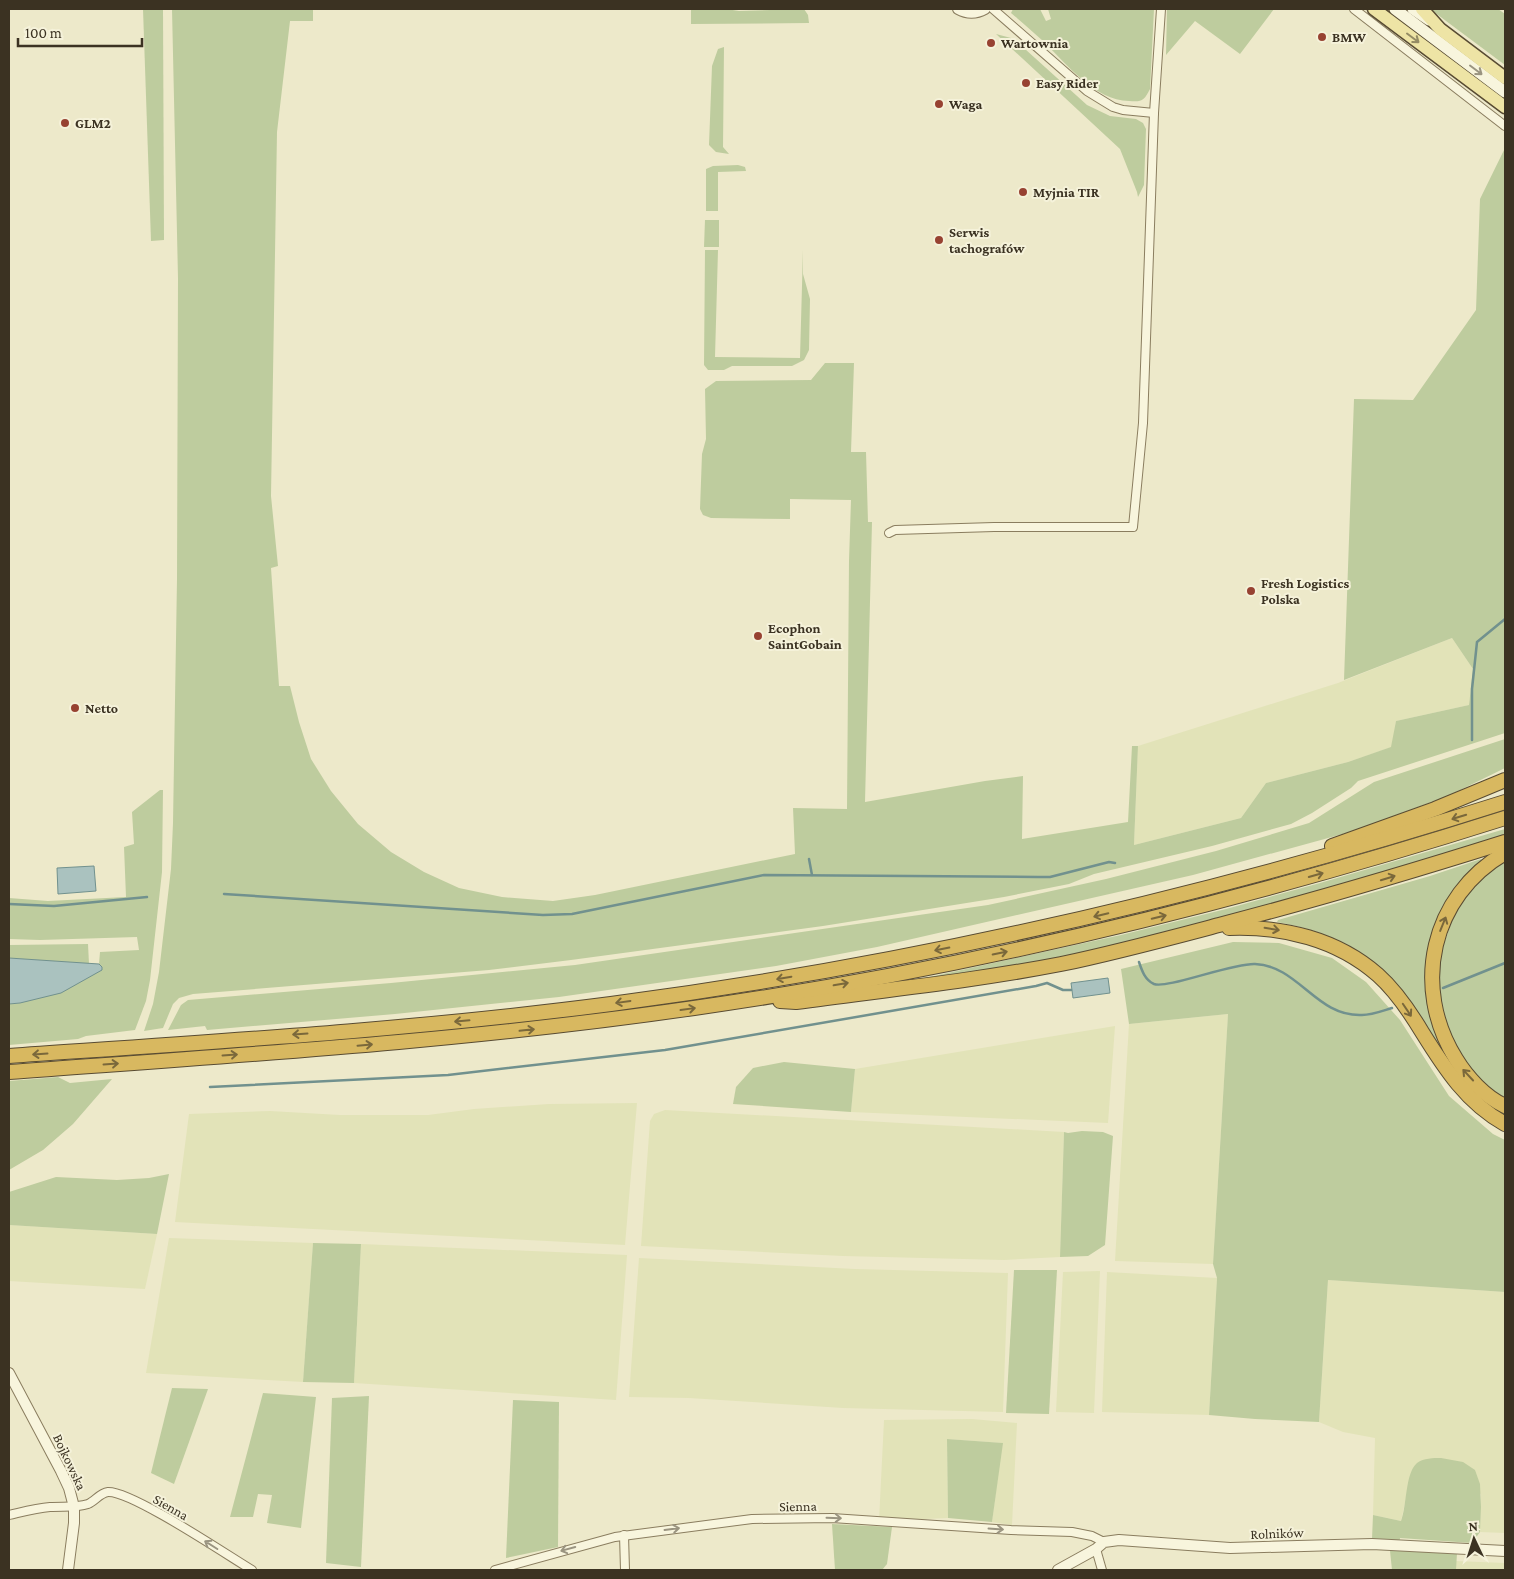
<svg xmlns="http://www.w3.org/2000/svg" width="1514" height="1579" font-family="'Crimson Pro',serif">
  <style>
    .farmland { fill: #e2e3b8 }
    .green { fill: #becc9e }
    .water { fill: #aac2bf; stroke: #71918e }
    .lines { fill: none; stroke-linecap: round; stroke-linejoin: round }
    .stream { stroke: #71918e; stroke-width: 2.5 }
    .minor-casing { stroke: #8a7d5f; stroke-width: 10 }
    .tertiary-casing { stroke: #8a7d5f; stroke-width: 12 }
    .secondary-casing { stroke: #6c5e42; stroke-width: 14 }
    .primary-casing { stroke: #584b32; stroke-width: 15 }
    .motorway-casing { stroke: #584b32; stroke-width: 16 }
    .minor { stroke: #f8f5dd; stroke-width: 8 }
    .tertiary { stroke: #f8f5dd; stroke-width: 10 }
    .secondary { stroke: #f8f5dd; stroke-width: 11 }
    .primary { stroke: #eee4a5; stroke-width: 12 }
    .motorway { stroke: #d8b860; stroke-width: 14 }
    .oneway { stroke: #948b64 }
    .oneway2 { stroke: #9a9480 }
    .oneway3 { stroke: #7a683b }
    .poi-dot { fill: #974231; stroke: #f5f2da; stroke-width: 2 }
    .labels { text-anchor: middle; stroke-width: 4; stroke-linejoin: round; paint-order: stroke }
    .poi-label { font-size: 14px; font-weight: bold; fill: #3b3222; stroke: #f5f2da; text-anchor: start }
    .street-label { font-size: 14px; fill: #3b3222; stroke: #f5f2da }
  </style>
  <rect width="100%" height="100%" fill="#ede9ca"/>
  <!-- farmland -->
  <g class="farmland">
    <polygon points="1452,638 1473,669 1469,705 1396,721 1392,747 1348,762 1266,783 1241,818 1134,845 1138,746 1338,683"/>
    <polygon points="1228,1014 1213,1264 1115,1261 1129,1024"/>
    <polygon points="1115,1026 1108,1123 851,1112 855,1069"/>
    <polygon points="637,1103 625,1245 175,1222 189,1114 270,1111 340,1115 428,1115 474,1109 549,1104"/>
    <polygon points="665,1110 1064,1132 1060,1257 1004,1260 843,1256 641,1246 650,1121 654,1114"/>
    <polygon points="9,1225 157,1234 145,1289 9,1281"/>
    <polygon points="169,1238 313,1243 303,1382 146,1373"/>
    <polygon points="361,1244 627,1255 616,1400 354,1383"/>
    <polygon points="639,1258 855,1269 1008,1273 1003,1412 843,1408 689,1398 629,1397"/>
    <polygon points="1100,1271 1094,1413 1056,1412 1063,1272"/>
    <polygon points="1107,1272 1217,1278 1209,1415 1102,1412"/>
    <polygon points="1328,1280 1505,1292 1505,1533 1480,1532 1481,1494 1412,1470 1401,1521 1373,1515 1375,1438 1343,1432 1319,1422"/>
    <polygon points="972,1419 1017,1423 1012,1525 992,1522 1002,1443 947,1439 948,1518 879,1521 884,1420"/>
    <polygon points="1456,1561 1505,1563 1505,1570 1456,1570"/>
  </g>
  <!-- green -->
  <g class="green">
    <polygon points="143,9 163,9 164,240 151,241"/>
    <polygon points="172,9 313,9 313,21 290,21 277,132 271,496 278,566 271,568 279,686 290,686 299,722 311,759 331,791 358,824 391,852 424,872 459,888 502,897 553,901 595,895 795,854 793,808 847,809 849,561 851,500 790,499 790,519 711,518 703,515 700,509 702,454 706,439 705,389 716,381 811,380 825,363 854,363 851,452 866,452 868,522 872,522 865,802 985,781 1023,776 1022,839 1128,822 1132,746 1138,746 1134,845 1241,818 1266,783 1348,762 1391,747 1396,721 1469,705 1473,669 1452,638 1344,680 1354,399 1413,400 1476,310 1480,199 1505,148 1505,733 1358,781 1351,788 1312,813 1291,824 1212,846 1094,874 1069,884 1004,897 823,926 571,960 489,970 193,994 179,998 173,1004 163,1028 144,1031 153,1004 159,972 171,869 173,823 177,579 178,278"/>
    <polygon points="691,9 726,9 739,11 804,9 808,15 809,23 691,24"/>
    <path d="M1013 9H1040L1046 21 1051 19 1048 9H1154L1150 89C1144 101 1142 102 1129 101 1095 101 1066 63 1043 41 1033 32 1022 22 1011 13Z"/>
    <polygon points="1167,9 1274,9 1240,54 1195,21 1166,55"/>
    <polygon points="1430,9 1498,9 1505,14 1505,65"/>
    <polygon points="996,34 1011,38 1025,49 1087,105 1110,116 1136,119 1143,123 1146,129 1144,185 1138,197 1137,192 1120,149"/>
    <polygon points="724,47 723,147 729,154 716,152 709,145 712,66 718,49"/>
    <polygon points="738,165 745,167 746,171 718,172 718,211 706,211 706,169 713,166"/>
    <polygon points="705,220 719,220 719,247 704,247"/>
    <polygon points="705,250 718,250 715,357 800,358 803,250 803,274 810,299 809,350 804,360 792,366 732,366 724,370 708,370 704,365"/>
    <polygon points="1505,739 1505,768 1448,796 1350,832 1193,875 877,947 776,966 559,997 395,1014 207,1030 205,1026 168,1030 181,1005 188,1000 391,983 575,965 988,905 1106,879 1216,851 1309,823 1374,782"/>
    <polygon points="160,790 163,790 162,872 150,980 146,1001 135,1030 86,1036 78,1039 9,1045 9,1004 20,1003 102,967 99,964 100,952 139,950 137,937 40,940 9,939 9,898 48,901 126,897 124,847 134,844 132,812"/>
    <polygon points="1505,829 1505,836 1257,910 1073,955 979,972 925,978 1121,935 1226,909 1320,883"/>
    <path d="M1481 859 1483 862 1467 874 1459 884 1427 968 1426 986 1428 1004 1432 1021 1441 1043 1505 1113V1117C1491 1108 1472 1094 1461 1081 1443 1058 1427 1032 1410 1008 1402 996 1394 981 1383 971 1354 943 1317 929 1277 922L1278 920 1430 876Z"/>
    <polygon points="1505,861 1505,1099 1482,1082 1454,1049 1437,994 1440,955 1453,918 1467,895 1485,875"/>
    <polygon points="1233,942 1279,943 1332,958 1366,982 1400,1020 1449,1096 1493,1134 1505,1140 1505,1292 1328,1280 1319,1422 1255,1419 1209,1415 1217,1278 1213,1264 1228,1014 1129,1024 1121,969"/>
    <polygon points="88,944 89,964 9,958 9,945"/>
    <polygon points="784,1062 855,1069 851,1112 733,1104 736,1087 753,1068"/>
    <polygon points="58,1077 70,1083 112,1079 73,1124 43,1150 9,1170 9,1081"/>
    <polygon points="1082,1131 1103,1132 1113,1136 1105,1245 1088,1256 1060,1257 1064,1132 1068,1133"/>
    <polygon points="169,1174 157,1234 9,1225 9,1192 56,1177 117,1180 149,1178"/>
    <polygon points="313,1243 361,1244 354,1383 303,1382"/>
    <polygon points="1014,1270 1057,1270 1049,1414 1006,1413"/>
    <polygon points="172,1388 208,1389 174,1484 151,1473"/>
    <polygon points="263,1393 316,1397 301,1528 267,1523 272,1495 258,1494 253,1517 230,1517"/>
    <polygon points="369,1396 361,1567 326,1563 332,1398"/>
    <polygon points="513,1400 559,1402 558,1547 506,1558"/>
    <polygon points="947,1439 1003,1443 992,1522 948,1518"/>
    <path d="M1441 1458 1463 1462 1475 1470 1480 1484 1481 1507 1480 1532 1472 1543 1400 1538 1399 1548 1457 1553 1456 1570H1392L1389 1541 1372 1539 1373 1515 1401 1521C1407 1506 1405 1473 1417 1463 1424 1458 1433 1458 1441 1458Z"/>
    <polygon points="832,1524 892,1527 887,1564 882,1570 835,1570"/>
  </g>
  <!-- water -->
  <g class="water">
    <polygon points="94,866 96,891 58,894 57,868"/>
    <polygon points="9,958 99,964 102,967 102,970 61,993 20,1003 9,1004"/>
    <polygon points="1108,978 1110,993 1073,998 1071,983"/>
  </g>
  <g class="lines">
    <!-- stream -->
    <g class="stream">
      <polyline points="1472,740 1472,689 1477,642 1505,619"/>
      <polyline points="809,859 812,875"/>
      <polyline points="224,894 543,915 572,914 764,875 1038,877 1050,877 1109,862 1115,863"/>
      <polyline points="9,904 54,906 147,897"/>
      <path d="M1139 962C1142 971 1145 980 1154 984 1167 989 1232 963 1255 964 1299 966 1316 1017 1362 1015 1372 1015 1382 1011 1392 1008"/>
      <polyline points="1443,988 1505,963"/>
      <polyline points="210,1087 448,1075 665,1050 1036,986 1047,983 1063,990 1071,990"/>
    </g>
    <defs>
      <g id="minor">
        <polyline points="993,9 1087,91 1113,107 1123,110 1154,113"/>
        <polyline points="1354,9 1505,126"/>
        <polyline points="889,533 895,530 994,527 1133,527 1143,423 1154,113 1161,9"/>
        <path d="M9 1515C22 1512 36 1508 50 1507 63 1506 76 1508 88 1504 95 1501 100 1493 108 1492 132 1491 227 1555 252 1570"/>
        <polyline points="624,1535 625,1570"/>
        <polyline points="1096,1549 1102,1570"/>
        <polyline points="495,1570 615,1537 752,1519 832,1518 1011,1530 1072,1532 1092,1536 1104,1542"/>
      </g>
      <g id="tertiary">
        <path d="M958 9C967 14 976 14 985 9"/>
        <polyline points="9,1373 61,1471 69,1488 74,1507 74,1523 68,1570"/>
        <polyline points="1058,1570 1096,1549 1104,1542 1119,1540 1230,1548 1372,1544 1505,1551"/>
      </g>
      <g id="secondary">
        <polyline points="1395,9 1505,92"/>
        <polyline points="1413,9 1429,20"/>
      </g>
      <g id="primary">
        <polyline points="1374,9 1505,107"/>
        <polyline points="1422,9 1440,29 1505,78"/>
      </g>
      <g id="motorway">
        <polyline points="1332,846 1435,809 1505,780"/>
        <path d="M1505 853C1431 896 1411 987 1456 1059 1467 1077 1485 1097 1505 1106"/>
        <path d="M1229 928C1283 926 1337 939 1378 975 1396 991 1410 1012 1422 1032 1445 1069 1467 1103 1505 1124"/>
        <path d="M780 1001 796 1002C884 990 973 981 1061 964 1114 953 1166 939 1219 925 1315 900 1410 872 1505 842"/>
        <path d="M9 1056C210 1042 411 1030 611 1004 915 964 1213 895 1505 802"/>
        <path d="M9 1072C238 1055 467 1041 694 1008 969 969 1241 902 1505 818"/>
      </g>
    </defs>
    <!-- minor casing -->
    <use href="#minor" class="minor-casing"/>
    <!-- tertiary casing -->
    <use href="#tertiary" class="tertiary-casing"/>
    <!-- secondary casing -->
    <use href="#secondary" class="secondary-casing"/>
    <!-- primary casing -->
    <use href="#primary" class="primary-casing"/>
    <!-- motorway casing -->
    <use href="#motorway" class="motorway-casing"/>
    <!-- minor -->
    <use href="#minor" class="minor"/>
    <!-- tertiary -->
    <use href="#tertiary" class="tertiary"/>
    <!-- secondary -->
    <use href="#secondary" class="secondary"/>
    <!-- primary -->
    <use href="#primary" class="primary"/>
    <!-- motorway -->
    <use href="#motorway" class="motorway"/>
  </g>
  <!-- one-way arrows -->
  <defs><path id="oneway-shaft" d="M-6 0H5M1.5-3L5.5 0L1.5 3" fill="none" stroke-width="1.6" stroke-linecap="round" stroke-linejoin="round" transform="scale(1.25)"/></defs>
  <use class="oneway" href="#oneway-shaft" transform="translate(1413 38) rotate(37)"/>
  <g class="oneway2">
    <use href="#oneway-shaft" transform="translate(1476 70) rotate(37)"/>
    <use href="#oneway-shaft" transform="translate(834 1518) rotate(2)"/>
    <use href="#oneway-shaft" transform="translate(672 1529) rotate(-7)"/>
    <use href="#oneway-shaft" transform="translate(996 1529) rotate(4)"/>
    <use href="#oneway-shaft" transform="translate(211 1545) rotate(-148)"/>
    <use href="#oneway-shaft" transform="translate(568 1549) rotate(165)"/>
  </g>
  <g class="oneway3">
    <use href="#oneway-shaft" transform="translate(1459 817) rotate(163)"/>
    <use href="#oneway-shaft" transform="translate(1316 875) rotate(-16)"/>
    <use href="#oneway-shaft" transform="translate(1388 878) rotate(-17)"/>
    <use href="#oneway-shaft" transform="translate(1101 915) rotate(167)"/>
    <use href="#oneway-shaft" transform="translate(1159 917) rotate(-14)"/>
    <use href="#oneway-shaft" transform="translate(1443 924) rotate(-68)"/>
    <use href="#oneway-shaft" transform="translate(1272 929) rotate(9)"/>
    <use href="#oneway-shaft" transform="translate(942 949) rotate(169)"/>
    <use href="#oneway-shaft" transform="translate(1000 953) rotate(-12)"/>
    <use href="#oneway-shaft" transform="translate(784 978) rotate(170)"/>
    <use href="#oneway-shaft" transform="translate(841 984) rotate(-10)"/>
    <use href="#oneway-shaft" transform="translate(623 1002) rotate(172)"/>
    <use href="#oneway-shaft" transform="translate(688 1009) rotate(-8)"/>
    <use href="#oneway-shaft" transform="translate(1407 1010) rotate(56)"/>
    <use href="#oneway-shaft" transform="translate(462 1021) rotate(175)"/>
    <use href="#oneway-shaft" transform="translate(527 1030) rotate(-6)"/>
    <use href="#oneway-shaft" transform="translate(300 1034) rotate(176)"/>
    <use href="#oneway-shaft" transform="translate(365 1045) rotate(-5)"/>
    <use href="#oneway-shaft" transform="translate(40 1054) rotate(176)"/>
    <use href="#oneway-shaft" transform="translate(230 1055) rotate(-4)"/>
    <use href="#oneway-shaft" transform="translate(111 1064) rotate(-4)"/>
    <use href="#oneway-shaft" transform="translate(1468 1075) rotate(-133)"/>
  </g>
  <!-- markers -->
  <g class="poi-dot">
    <circle cx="1322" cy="37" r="5"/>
    <circle cx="991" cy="43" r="5"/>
    <circle cx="1026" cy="83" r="5"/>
    <circle cx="939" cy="104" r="5"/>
    <circle cx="65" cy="123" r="5"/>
    <circle cx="1023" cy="192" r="5"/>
    <circle cx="939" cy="240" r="5"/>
    <circle cx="1251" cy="591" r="5"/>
    <circle cx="758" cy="636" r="5"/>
    <circle cx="75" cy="708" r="5"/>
  </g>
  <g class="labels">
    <!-- poi labels -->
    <g class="poi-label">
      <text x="1332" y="42">BMW</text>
      <text x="1001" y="48">Wartownia</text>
      <text x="1036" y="88">Easy Rider</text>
      <text x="949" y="109">Waga</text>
      <text x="75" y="128">GLM2</text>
      <text x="1033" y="197">Myjnia TIR</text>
      <text x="949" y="237">Serwis<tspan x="949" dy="16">tachografów</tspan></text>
      <text x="1261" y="588">Fresh Logistics<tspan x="1261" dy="16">Polska</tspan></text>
      <text x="768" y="633">Ecophon<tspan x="768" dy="16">SaintGobain</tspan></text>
      <text x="85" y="713">Netto</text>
    </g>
    <!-- street labels -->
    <g class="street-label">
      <text transform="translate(70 1462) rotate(65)" y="5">Bojkowska</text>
      <text transform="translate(798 1506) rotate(-1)" y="5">Sienna</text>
      <text transform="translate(171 1507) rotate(30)" y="5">Sienna</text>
      <text transform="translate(1277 1533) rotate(-2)" y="5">Rolników</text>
    </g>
  </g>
  <!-- border -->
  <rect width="1514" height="1579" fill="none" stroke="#3b3222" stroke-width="20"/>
  <!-- north arrow -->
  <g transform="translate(1474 1539) rotate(356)" stroke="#f5f2da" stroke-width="4" paint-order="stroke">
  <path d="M0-4L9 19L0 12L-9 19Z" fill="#3b3222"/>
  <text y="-8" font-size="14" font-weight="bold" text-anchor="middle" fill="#3b3222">N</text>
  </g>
  <!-- scale -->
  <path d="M18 38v8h124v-8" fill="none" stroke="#3b3222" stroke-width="2.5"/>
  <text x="25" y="38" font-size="15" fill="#3b3222" stroke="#f5f2da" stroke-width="4" paint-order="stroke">100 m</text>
</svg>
